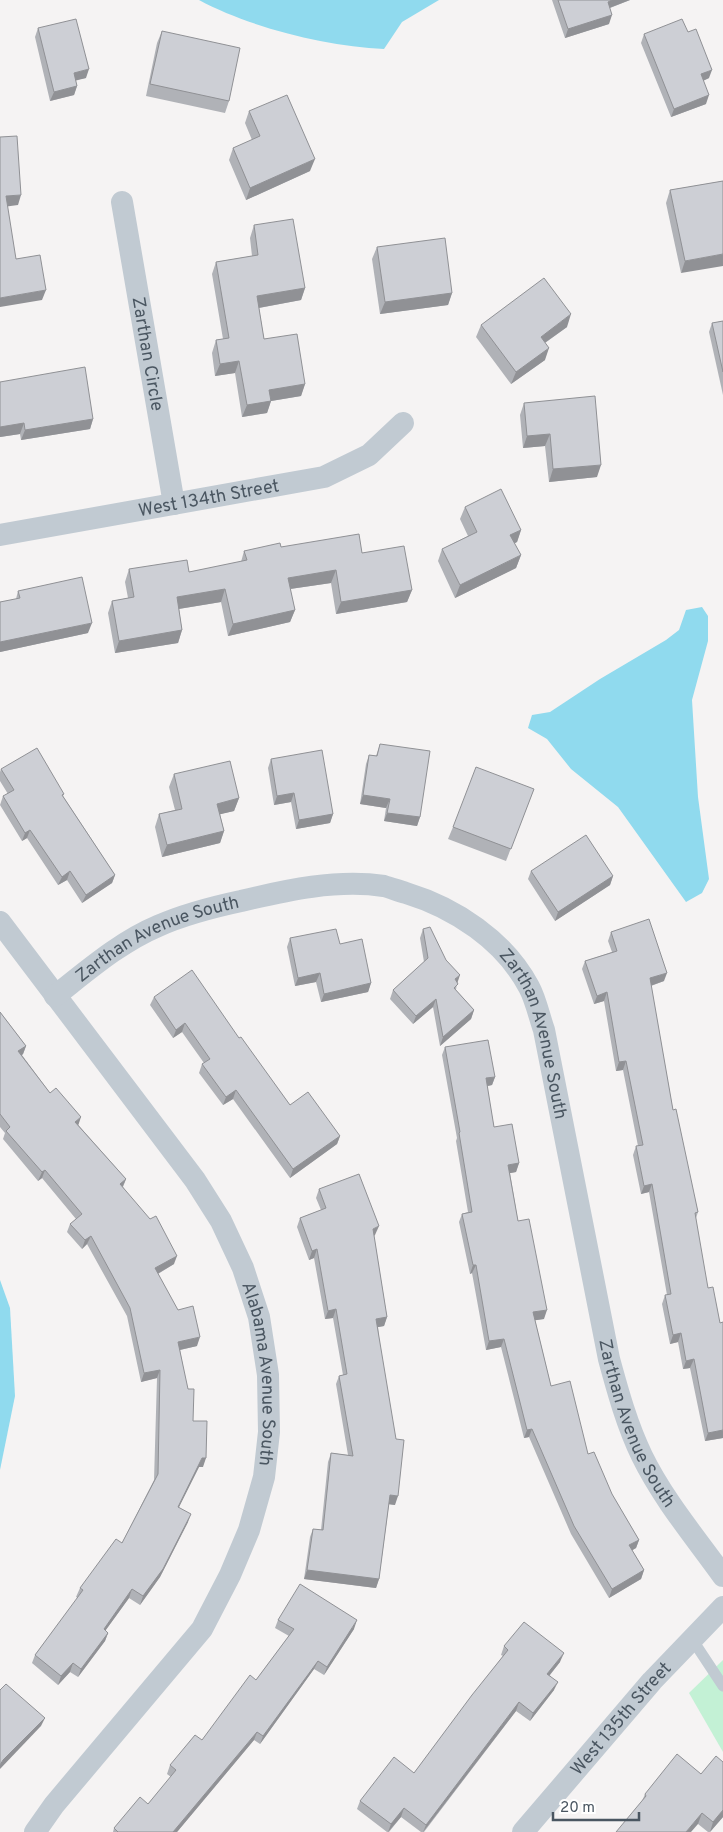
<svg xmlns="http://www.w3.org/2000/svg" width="723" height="1832" font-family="Overpass,sans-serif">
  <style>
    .green { fill: #c3f1d5 }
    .water { fill: #90daee }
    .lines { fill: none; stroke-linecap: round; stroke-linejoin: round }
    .service { stroke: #c1cad2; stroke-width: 11 }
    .minor { stroke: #c1cad2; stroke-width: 22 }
    .wall { fill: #b0b2b7 }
    .shaded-wall { fill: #909195 }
    .building { fill: #cdcfd5; stroke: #909195 }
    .labels { text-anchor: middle; stroke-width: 4; stroke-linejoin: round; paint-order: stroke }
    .street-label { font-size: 18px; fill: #4a5661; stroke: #fff }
  </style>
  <rect width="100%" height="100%" fill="#f5f3f3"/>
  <!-- green -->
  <polygon class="green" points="723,1660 723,1752 689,1693"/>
  <!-- water -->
  <g class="water">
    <path d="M199 0H439L402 22 384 49C326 46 251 28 199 0Z"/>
    <polygon points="702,607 708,616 708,641 692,700 698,797 709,879 702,893 686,902 618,807 571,769 547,739 528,728 532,715 550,712 600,679 666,640 679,630 686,610"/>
    <polygon points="0,1280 10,1308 15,1396 0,1470"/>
  </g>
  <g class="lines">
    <!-- service -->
    <polyline class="service" points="692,1639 723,1686"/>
    <!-- minor -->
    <g class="minor">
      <path id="s1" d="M122 202 174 504"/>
      <path id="s2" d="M0 535 324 477 369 455 403 423"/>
      <path id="s3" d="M0 922 195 1180 221 1221 243 1268 259 1317 268 1375 269 1432 264 1477 249 1530 230 1575 202 1629 54 1805 35 1832"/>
      <path id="s4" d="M55 996C87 971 120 942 158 926 185 914 213 907 241 901 287 890 337 879 384 886 391 888 399 891 406 893 455 908 504 940 529 987 536 1000 539 1016 544 1030L609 1359C618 1392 627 1425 642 1456 663 1499 695 1537 723 1576"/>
      <path id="s5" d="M523 1832 652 1681 723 1607"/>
    </g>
  </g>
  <!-- wall -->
  <g class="wall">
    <polygon points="552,0 630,0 610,8 609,24 565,38"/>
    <polygon points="38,28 86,78 75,80 77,86 74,95 50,101 35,37"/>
    <polygon points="162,31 229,101 225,113 146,96 157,43"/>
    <polygon points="688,32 709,78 703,81 706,104 671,117 641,43 644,34"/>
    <polygon points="249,111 310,171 246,200 229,160 233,148 252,140 245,123"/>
    <polygon points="723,181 681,273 666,203 670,190"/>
    <polygon points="254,225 305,288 301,300 259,308 264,339 305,384 301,396 271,401 267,413 242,417 235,373 215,376 212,353 216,340 223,339 212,274 216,262 252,256 250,238"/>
    <polygon points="377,247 452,293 448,305 380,314 372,259"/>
    <polygon points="723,321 723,395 709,332 712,323"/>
    <polygon points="481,325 567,327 545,343 545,360 511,384 476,337"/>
    <polygon points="0,382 93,419 90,429 21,440 20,434 0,437"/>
    <polygon points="524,403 597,477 549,482 545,446 523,448 520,415"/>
    <polygon points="465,507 521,530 517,542 514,543 521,555 516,568 455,598 438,561 442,549 468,536 460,519"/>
    <polygon points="281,547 362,553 412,590 407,602 336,614 331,583 290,589 295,610 290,622 228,636 221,602 179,609 182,630 178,643 115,653 108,613 112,601 128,598 125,582 129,569 189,572 241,562 244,551"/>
    <polygon points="18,591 88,633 0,652 0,602 16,599"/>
    <polygon points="380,744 420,817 417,826 384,821 386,808 360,804 366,764 369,755 376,756"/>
    <polygon points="271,759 333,814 330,823 296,829 291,802 274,805 268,768"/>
    <polygon points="1,769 64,794 63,796 115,875 112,883 82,903 67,880 58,885 27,838 22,841 0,805 3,796 8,794 0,781 0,772"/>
    <polygon points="174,774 239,798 234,811 220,814 224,831 220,843 162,857 155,827 159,814 175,810 169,787"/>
    <polygon points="534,789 506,861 448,839 453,827"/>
    <polygon points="531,871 613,876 610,885 555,921 528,879"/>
    <polygon points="423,929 457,983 456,990 474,1010 471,1019 440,1046 433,1007 413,1024 390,999 393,990 424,962 420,938"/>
    <polygon points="611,932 664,981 651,986 673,1110 698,1212 696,1218 723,1438 705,1441 690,1368 683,1369 678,1342 670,1344 662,1304 665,1295 667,1295 649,1192 641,1194 633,1155 636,1146 638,1146 623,1070 616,1071 604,1001 594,1004 582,969 585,961 612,952 608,941"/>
    <polygon points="290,938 340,944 371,983 368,992 321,1002 316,982 295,986 287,947"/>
    <polygon points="154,997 239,1038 290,1105 340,1136 337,1144 290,1178 233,1099 223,1105 199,1073 202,1064 204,1063 182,1032 173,1038 150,1005"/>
    <polygon points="0,1012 26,1046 23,1054 22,1055 50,1093 126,1179 123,1187 174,1264 158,1274 197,1346 180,1350 193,1421 203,1467 199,1467 179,1507 188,1522 160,1577 140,1605 129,1598 105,1631 108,1633 105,1641 78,1677 70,1672 58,1685 32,1663 35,1655 78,1598 76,1597 80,1588 122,1543 154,1480 157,1378 141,1382 127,1316 87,1244 82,1249 67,1232 70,1224 76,1219 42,1178 38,1181 3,1139 5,1133 0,1127"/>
    <polygon points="445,1047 495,1077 492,1085 487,1086 494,1127 519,1163 516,1172 510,1173 518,1221 544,1319 535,1320 551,1386 588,1454 639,1540 636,1548 632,1550 644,1570 641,1579 609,1598 571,1534 529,1437 524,1438 501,1347 486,1350 472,1273 470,1274 459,1222 462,1214 468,1212 456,1141 457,1138 442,1055"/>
    <polygon points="319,1189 375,1235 374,1236 387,1317 384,1326 378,1327 395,1505 389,1504 379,1579 376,1588 304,1579 310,1537 313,1529 321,1530 328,1462 331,1453 348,1455 336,1384 339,1376 343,1375 333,1318 325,1319 314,1258 309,1260 297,1227 300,1218 321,1210 316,1198"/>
    <polygon points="278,1620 354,1629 324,1675 314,1669 260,1744 254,1740 177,1832 113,1832 114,1828 148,1804 171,1777 167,1774 170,1765 202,1740 256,1680 289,1636 275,1628"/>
    <polygon points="504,1646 560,1662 550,1675 554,1690 530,1721 516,1711 424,1832 421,1832 401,1817 389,1832 387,1832 357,1809 360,1801 414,1773 503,1656 501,1655"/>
    <polygon points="701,1774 723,1817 710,1832 708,1832 698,1824 642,1801 645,1794"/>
  </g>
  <!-- shaded-wall -->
  <g class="shaded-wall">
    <polygon points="612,0 630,0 604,10 608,2"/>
    <polygon points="612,15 609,24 565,38 568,29"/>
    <polygon points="89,69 86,78 70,82 74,73"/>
    <polygon points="712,70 709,78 698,83 701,74"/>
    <polygon points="77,86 74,95 50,101 54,92"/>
    <polygon points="709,95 706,104 671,117 674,109"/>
    <polygon points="315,159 310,171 246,200 250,188"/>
    <polygon points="21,195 18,205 3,207 6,196"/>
    <polygon points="723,254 723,266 681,273 685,261"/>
    <polygon points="305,288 301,300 253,309 257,296"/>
    <polygon points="46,290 42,300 0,307 0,298"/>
    <polygon points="452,293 448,305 380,314 385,302"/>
    <polygon points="571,314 567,327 536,349 541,337"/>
    <polygon points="549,348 545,360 511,384 516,372"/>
    <polygon points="239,361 235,373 215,376 220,364"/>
    <polygon points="305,384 301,396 265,402 269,390"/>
    <polygon points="271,401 267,413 242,417 247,405"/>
    <polygon points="93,419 90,429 21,440 25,430"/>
    <polygon points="24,423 20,434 0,437 0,427"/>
    <polygon points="550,434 545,446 523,448 527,436"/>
    <polygon points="601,465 597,477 549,482 553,469"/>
    <polygon points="521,530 517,542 506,548 510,535"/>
    <polygon points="521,555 516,568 455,598 460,585"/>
    <polygon points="336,570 331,583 283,590 288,578"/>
    <polygon points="225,589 221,602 172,610 177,597"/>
    <polygon points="412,590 407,602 336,614 341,602"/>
    <polygon points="295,610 290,622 228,636 233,624"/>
    <polygon points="92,623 88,633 0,652 0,642"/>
    <polygon points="182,630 178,643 115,653 119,641"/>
    <polygon points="294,793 291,802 274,805 277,796"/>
    <polygon points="363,795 390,799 386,808 360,804"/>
    <polygon points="239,798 234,811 213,816 217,804"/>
    <polygon points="387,813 420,817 417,826 384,821"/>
    <polygon points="333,814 330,823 296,829 299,820"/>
    <polygon points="30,830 27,838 22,841 25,833"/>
    <polygon points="224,831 220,843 162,857 167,845"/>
    <polygon points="70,871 67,880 58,885 62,877"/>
    <polygon points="115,875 112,883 82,903 86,895"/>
    <polygon points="613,876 610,885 555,921 558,912"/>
    <polygon points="320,973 316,982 295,986 298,978"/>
    <polygon points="667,973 664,981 647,987 650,978"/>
    <polygon points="460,975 457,984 455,979"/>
    <polygon points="371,983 368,992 321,1002 324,994"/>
    <polygon points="607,992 604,1001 594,1004 597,996"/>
    <polygon points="436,999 433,1007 413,1024 416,1016"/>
    <polygon points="474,1010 471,1019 440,1046 443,1037"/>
    <polygon points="185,1023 182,1032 173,1038 176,1030"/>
    <polygon points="26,1046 23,1054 15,1060 18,1051"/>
    <polygon points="626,1061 623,1070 616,1071 619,1062"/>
    <polygon points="495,1077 492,1085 483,1087 486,1078"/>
    <polygon points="236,1090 233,1099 223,1105 226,1097"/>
    <polygon points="81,1117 78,1126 75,1122"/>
    <polygon points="340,1136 337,1144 290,1178 293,1169"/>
    <polygon points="519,1163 516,1172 505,1174 508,1165"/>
    <polygon points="45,1170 42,1178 38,1181 42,1172"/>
    <polygon points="126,1179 122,1188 120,1184"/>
    <polygon points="652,1184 649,1192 641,1194 644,1186"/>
    <polygon points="379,1226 375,1235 370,1237 373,1229"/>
    <polygon points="91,1236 87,1244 82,1249 85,1240"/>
    <polygon points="317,1249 314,1258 309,1260 312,1251"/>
    <polygon points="177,1256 174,1264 152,1277 155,1268"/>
    <polygon points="473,1265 476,1265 472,1273 470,1274"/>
    <polygon points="336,1309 333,1318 325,1319 328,1311"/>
    <polygon points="547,1310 544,1319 530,1321 533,1312"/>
    <polygon points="387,1317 384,1326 373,1328 376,1319"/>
    <polygon points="681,1333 678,1342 670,1344 673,1335"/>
    <polygon points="200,1337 197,1346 175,1351 178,1342"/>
    <polygon points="504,1339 501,1347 486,1350 489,1341"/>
    <polygon points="694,1359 690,1368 683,1369 686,1361"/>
    <polygon points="160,1370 157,1378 141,1382 144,1373"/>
    <polygon points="532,1429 529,1437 524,1438 527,1430"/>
    <polygon points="723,1430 723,1438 705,1441 708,1433"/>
    <polygon points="202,1458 206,1458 203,1467 199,1467 175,1515 178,1507"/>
    <polygon points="390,1495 398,1496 395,1505 387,1504"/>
    <polygon points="191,1514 188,1522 160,1577 140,1605 143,1596"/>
    <polygon points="639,1540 636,1548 626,1554 629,1545"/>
    <polygon points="307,1570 379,1579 376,1588 304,1579"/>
    <polygon points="644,1570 641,1579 609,1598 612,1589"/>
    <polygon points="132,1589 129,1598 100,1638 104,1629"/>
    <polygon points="357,1620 354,1629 324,1675 327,1667"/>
    <polygon points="108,1633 105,1641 78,1677 81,1669"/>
    <polygon points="564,1653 560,1662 544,1682 547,1674"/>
    <polygon points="318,1661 314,1669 260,1744 263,1736"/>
    <polygon points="73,1663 70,1672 58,1685 61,1676"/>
    <polygon points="558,1682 554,1690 530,1721 533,1713"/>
    <polygon points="519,1702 516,1711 423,1832 426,1825"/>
    <polygon points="45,1718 41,1726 0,1769 0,1765 3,1760"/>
    <polygon points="257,1732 254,1740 177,1832 173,1832"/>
    <polygon points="404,1808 401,1817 388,1832 391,1824"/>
    <polygon points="723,1810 723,1817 710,1832 713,1822"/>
    <polygon points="702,1813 698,1824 691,1832 686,1832"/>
  </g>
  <!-- building -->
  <g class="building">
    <polygon points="558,0 612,0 608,2 612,15 568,29"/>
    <polygon points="76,19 89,69 74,73 77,86 54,92 38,28"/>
    <polygon points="682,19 688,32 696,29 712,70 701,74 709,95 674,109 644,34"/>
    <polygon points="162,31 240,48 229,101 150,84"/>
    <polygon points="287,95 315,159 250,188 233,148 260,136 249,111"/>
    <polygon points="17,136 21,195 6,196 16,259 40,255 46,290 0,298 0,137"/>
    <polygon points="723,181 723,254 685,261 670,190"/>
    <polygon points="293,219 305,288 257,296 264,339 297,334 305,384 269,390 271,401 247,405 239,361 220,364 216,340 229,338 216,262 258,255 254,225"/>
    <polygon points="445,238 452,293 385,302 377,247"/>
    <polygon points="544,278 571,314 541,337 549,348 516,372 481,325"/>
    <polygon points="723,321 723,372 712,323"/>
    <polygon points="85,367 93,419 25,430 24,423 0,427 0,382"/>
    <polygon points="595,396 601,465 553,469 550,434 527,436 524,403"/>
    <polygon points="501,489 521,530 510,535 521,555 460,585 442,549 477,532 465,507"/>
    <polygon points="359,534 362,553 404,546 412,590 341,602 336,570 288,578 295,610 233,624 225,589 177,597 182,630 119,641 112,601 134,597 129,569 187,560 189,572 247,560 244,551 280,543 281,547"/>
    <polygon points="82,577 92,623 0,642 0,602 20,598 18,591"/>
    <polygon points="380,744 430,751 420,817 387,813 390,799 363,795 369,755 377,756"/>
    <polygon points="37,748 64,794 62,795 115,875 86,895 70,871 62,877 30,830 25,833 3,796 14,790 1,769"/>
    <polygon points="322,750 333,814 299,820 294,793 277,796 271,759"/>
    <polygon points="230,761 239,798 217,804 224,831 167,845 159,814 182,809 174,774"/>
    <polygon points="476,767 534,789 511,849 453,827"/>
    <polygon points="586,835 613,876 558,912 531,871"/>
    <polygon points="649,919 667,973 650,978 673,1110 676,1109 698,1212 695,1213 708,1288 713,1287 720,1323 723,1322 723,1430 708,1433 694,1359 686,1361 681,1333 673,1335 665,1295 671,1294 652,1184 644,1186 636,1146 643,1145 626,1061 619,1062 607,992 597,996 585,961 617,951 611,932"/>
    <polygon points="430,927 446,960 460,975 455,979 458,984 454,988 474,1010 443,1037 436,999 416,1016 393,990 428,958 423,929"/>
    <polygon points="336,929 340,944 362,939 371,983 324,994 320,973 298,978 290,938"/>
    <polygon points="192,970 239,1038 241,1037 290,1105 308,1092 340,1136 293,1169 236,1090 226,1097 202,1064 210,1059 185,1023 176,1030 154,997"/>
    <polygon points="0,1012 26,1046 18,1051 50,1093 56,1088 81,1117 75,1122 126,1179 120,1184 150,1219 156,1216 177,1256 155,1268 178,1310 193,1306 200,1337 178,1342 188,1389 194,1389 193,1421 207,1421 206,1458 202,1458 178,1507 191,1514 163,1569 143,1596 132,1589 104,1629 108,1633 81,1669 73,1663 61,1676 35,1655 83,1590 80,1588 116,1539 122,1543 158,1474 160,1370 144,1373 130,1308 91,1236 85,1240 70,1224 82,1214 45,1170 42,1172 6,1131 10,1127 0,1114"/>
    <polygon points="488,1040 495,1077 486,1078 494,1127 512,1124 519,1163 508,1165 518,1221 529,1219 547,1310 533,1312 551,1386 570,1381 588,1454 594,1452 612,1494 639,1540 629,1545 644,1570 612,1589 574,1526 532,1429 527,1430 504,1339 489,1341 476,1265 473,1265 462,1214 472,1212 459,1133 460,1132 445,1047"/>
    <polygon points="359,1174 379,1226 373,1229 387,1317 376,1319 396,1439 404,1440 398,1496 390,1495 379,1579 307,1570 313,1529 323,1530 331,1453 353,1456 339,1376 347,1374 336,1309 328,1311 317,1249 312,1251 300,1218 326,1208 319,1189"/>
    <polygon points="300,1584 357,1620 327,1667 318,1661 263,1736 257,1732 173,1832 118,1832 114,1828 140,1797 148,1804 176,1770 170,1765 195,1735 202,1740 250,1675 256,1680 294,1629 278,1620"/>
    <polygon points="524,1622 564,1653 547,1674 558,1682 533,1713 519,1702 426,1825 404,1808 391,1824 360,1801 394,1757 414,1773 472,1695 508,1650 504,1646"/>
    <polygon points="6,1684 45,1718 3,1760 0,1765 0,1690"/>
    <polygon points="677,1754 701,1774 716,1756 723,1762 723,1810 713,1822 702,1813 686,1832 616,1832 646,1796 645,1794"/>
  </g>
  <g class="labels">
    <!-- street labels -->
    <g class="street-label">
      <text dy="6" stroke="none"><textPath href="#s1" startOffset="154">Zarthan Circle</textPath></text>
      <text dy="6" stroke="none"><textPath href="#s2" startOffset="212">West 134th Street</textPath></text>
      <text dy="6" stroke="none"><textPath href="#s4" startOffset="119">Zarthan Avenue South</textPath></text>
      <text dy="6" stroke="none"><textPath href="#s4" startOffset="584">Zarthan Avenue South</textPath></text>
      <text dy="6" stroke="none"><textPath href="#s3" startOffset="532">Alabama Avenue South</textPath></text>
      <text dy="6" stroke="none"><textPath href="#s4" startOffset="989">Zarthan Avenue South</textPath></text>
      <text dy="6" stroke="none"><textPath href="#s5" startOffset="150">West 135th Street</textPath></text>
    </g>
  </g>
  <!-- scale -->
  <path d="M553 1812v8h86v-8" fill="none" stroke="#4a5661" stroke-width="2.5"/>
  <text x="560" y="1812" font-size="15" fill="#4a5661" stroke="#ffffff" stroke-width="4" paint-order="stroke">20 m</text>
</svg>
